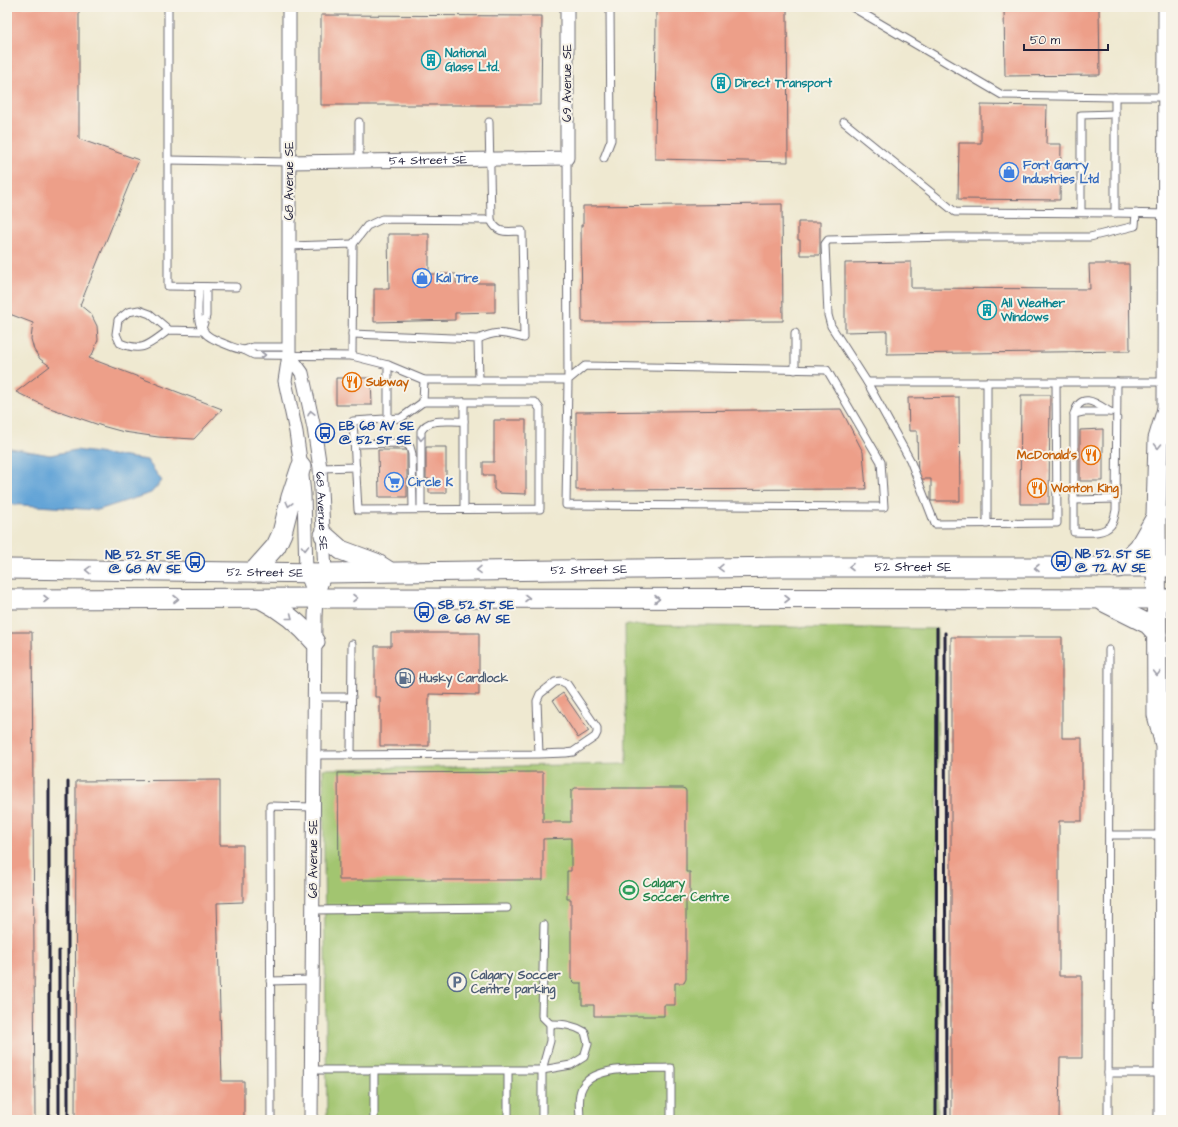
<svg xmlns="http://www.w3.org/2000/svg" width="1178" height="1127" font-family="'Architects Daughter',sans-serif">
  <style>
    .green { fill: #a2c56f; stroke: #627455 }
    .water { fill: #64a4d7; stroke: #436389 }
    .building { fill: #ed9f89 }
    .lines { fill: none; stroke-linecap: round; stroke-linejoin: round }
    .lane-casing { stroke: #6a6870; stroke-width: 9 }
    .street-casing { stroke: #6a6870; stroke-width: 15 }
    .secondary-casing { stroke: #6a6870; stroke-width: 21 }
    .lane { stroke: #fff; stroke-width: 7 }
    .street { stroke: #fff; stroke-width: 13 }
    .secondary { stroke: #fff; stroke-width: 19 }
    .rail { stroke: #22223b; stroke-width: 3 }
    .oneway { stroke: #9c9ca7 }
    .labels { text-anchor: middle; stroke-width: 4; stroke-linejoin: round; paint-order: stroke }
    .culture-label { font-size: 12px; font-weight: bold; fill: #0d838f; stroke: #f7f3e8; text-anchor: start }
    .street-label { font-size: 12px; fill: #22223b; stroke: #f7f3e8 }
    .shop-label { font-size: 12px; font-weight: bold; fill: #366cbe; stroke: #f7f3e8; text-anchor: start }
    .food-label { font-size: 12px; font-weight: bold; fill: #c56008; stroke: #f7f3e8; text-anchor: start }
    .transit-label { font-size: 12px; font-weight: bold; fill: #164399; stroke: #f7f3e8; text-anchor: start }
    .service-label { font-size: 12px; font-weight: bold; fill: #4e5e75; stroke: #f7f3e8; text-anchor: start }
    .leisure-label { font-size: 12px; font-weight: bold; fill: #27864d; stroke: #f7f3e8; text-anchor: start }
  </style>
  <rect width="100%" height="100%" fill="#f7f3e8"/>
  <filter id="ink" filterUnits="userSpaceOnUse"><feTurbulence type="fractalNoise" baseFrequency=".025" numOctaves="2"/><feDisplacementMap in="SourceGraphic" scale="8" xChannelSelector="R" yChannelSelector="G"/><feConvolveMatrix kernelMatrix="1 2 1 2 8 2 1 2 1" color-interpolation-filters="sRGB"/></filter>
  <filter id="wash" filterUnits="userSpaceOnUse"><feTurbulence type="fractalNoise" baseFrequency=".012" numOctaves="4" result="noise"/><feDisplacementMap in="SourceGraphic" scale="16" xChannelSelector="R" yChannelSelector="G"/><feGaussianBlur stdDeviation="0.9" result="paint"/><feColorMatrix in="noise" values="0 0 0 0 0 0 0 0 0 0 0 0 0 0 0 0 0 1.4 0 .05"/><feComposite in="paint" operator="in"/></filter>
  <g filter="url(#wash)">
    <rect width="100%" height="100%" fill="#efe9d1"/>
    <!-- green -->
    <polygon class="green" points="625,625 937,629 938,1120 327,1120 323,769 627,764"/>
    <!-- water -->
    <polygon class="water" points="7,446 10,448 50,455 76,450 147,460 162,481 151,493 98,510 7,504"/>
    <g id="blocks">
      <!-- building -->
      <g class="building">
        <polygon points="7,7 79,7 79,139 139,160 80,305 91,314 97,326 98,340 93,353 89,358 222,409 194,439 158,437 124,432 102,426 47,407 16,392 50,366 40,359 34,350 31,339 33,323 7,313"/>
        <polygon points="656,7 787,7 788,162 655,159"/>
        <polygon points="1004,7 1099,7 1100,75 1005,76"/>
        <polygon points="321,15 542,16 541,105 321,105"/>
        <polygon points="981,105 1047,106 1046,144 1061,144 1060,200 958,199 959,143 981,143"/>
        <polygon points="782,204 783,321 582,322 581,225 583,225 583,206"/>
        <polygon points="798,222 820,222 820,255 800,255 800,240 798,240"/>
        <polygon points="388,234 429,234 429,274 456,274 456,283 495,283 495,312 455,313 455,320 374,322 374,289 389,289"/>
        <polygon points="911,262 911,288 1090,289 1089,264 1129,264 1130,351 887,354 887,331 845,332 845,263"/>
        <polygon points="336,378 371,378 372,405 336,405"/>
        <polygon points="1021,395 1050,395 1049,504 1020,504"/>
        <polygon points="959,397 960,501 931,501 931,479 918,479 917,431 909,431 908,398"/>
        <polygon points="841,409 863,452 866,489 576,490 576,412"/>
        <polygon points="494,420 526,420 526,494 499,493 494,489 494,475 483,475 483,462 494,462"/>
        <polygon points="1103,429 1103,481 1080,481 1080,430"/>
        <polygon points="426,447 446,447 446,493 429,493 429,479 426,479"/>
        <polygon points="378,450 407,450 407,497 379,497"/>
        <polygon points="7,632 32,632 35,1120 7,1120"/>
        <polygon points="391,633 479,633 479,695 429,694 429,746 380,746 380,697 375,697 375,646 391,646"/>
        <polygon points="951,637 1062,637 1062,738 1082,738 1082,821 1059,821 1059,976 1082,976 1082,1058 1060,1058 1059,1120 951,1120"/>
        <polygon points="563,693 589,731 578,738 553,700"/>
        <polygon points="543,772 543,822 571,822 571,791 575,788 682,788 685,789 686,791 686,872 690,872 690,899 686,899 686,979 684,983 675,983 675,1005 664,1005 664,1016 594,1016 594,1005 582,1005 582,983 575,983 571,979 571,899 567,899 567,871 571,871 571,838 543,839 543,880 339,880 338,773"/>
        <polygon points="220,780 220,845 243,845 243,902 217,903 222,1081 244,1081 244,1120 75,1120 76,781"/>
      </g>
    </g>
  </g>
  <g filter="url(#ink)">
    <use href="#blocks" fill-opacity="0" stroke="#6a6870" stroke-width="1"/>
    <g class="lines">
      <defs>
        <g id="lane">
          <polyline points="168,7 168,286 236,287"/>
          <polyline points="852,7 1002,95 1115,97"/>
          <polyline points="359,122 359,161"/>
          <polyline points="844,122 955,212 1115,213"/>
          <polyline points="604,158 611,140 610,7"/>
          <polyline points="168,160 289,162"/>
          <polyline points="1081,212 1081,115 1115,114"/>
          <polyline points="1167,214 1115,213 1115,97 1168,97"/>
          <polyline points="353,244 367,226 382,219 491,220 489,122"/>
          <polyline points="289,246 353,244 352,356"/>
          <path d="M199 287C199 302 194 323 206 334 210 338 216 340 220 342 228 345 235 349 244 350"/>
          <polyline points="202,329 206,316 206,287"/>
          <path d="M169 330C149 344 144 353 120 343L116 334 118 320 128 312 139 310 150 314 169 330 204 331"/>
          <polyline points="795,333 795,370"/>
          <polyline points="352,334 478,339 479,380"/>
          <path d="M478 339C498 330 502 333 524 338L522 231C507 231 498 235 491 220"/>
          <polyline points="289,347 253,347 244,350 254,355 352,356 388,365 424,380 568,380 585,366 827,370 881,462 884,507 566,505 568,380 567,158"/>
          <polyline points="388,365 388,419"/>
          <polyline points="867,382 831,326 828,315 825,244 828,240 947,237 1090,237 1135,226 1136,213"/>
          <path d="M1056 382 1057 523 935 524 910 460 867 382C967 382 1067 382 1167 382"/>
          <polygon points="423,402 535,402 540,409 540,509 358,510 353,421 401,418"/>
          <polyline points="423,402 424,380"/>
          <polyline points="464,402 464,509"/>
          <path d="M1110 412C1096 403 1081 391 1074 414V532C1086 532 1103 535 1111 525 1114 521 1115 514 1116 510L1117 382"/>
          <polyline points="1074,414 1083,412 1110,412"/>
          <polyline points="354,444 401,443 405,443 410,447 412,454 413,509"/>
          <polyline points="320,468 356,467"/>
          <polyline points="1074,500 1116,499"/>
          <path d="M421 509V431C429 417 449 422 464 421"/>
          <polyline points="987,524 987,382"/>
          <polyline points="314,697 352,697"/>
          <polyline points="313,755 539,754 566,753 573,752 595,737 597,733 597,728 567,684 561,681 555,682 540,694 537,701 539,754"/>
          <polyline points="351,755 352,644"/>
          <polyline points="1109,835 1164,835"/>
          <polyline points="313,910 507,908"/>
          <polyline points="270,981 312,980"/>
          <path d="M312 1070H542L571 1065 584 1057 588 1044 585 1032C573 1025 564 1024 550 1024"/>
          <polyline points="1108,1073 1164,1073"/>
          <polyline points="271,1120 270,806 313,807"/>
          <polyline points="374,1120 374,1071"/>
          <polyline points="508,1120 508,1071"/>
          <polyline points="542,1120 542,1070 550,1041 550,1024 542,1016 544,925"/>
          <path d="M580 1120C580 1110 577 1095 583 1086 596 1064 649 1069 671 1068V1120"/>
          <polyline points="1108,1120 1109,650"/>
        </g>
        <g id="street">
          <polyline points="289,7 289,355 285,381 296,432 301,467 304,494 306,572 316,598"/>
          <path id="s1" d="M289 162 567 158V7"/>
          <path id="s2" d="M289 355 302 373 314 428 320 468 325 573 316 598 315 616 311 1120"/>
        </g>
        <g id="secondary">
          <polyline points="1168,7 1167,409 1170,421"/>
          <polyline points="324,535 341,550 376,563 387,570"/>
          <polyline points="1118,568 1139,547 1156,517"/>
          <path id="s3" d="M7 569 325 573 782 567H1171"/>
          <polyline points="253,572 276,546 282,533 291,497 301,467"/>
          <polyline points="7,599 336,598 1171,599"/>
          <path d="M261 599C283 610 299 623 315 642"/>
          <polyline points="1104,602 1148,624 1157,634"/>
          <polyline points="1164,1120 1165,745 1157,715 1156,516 1158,439 1167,409"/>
        </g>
      </defs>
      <!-- lane casing -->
      <use href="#lane" class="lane-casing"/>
      <!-- street casing -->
      <use href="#street" class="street-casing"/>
      <!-- secondary casing -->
      <use href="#secondary" class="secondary-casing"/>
      <!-- lane -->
      <use href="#lane" class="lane"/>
      <!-- street -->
      <use href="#street" class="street"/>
      <!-- secondary -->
      <use href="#secondary" class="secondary"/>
      <!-- rail -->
      <g class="rail">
        <polyline points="945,633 946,1120"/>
        <polyline points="68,782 68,1120"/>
        <polyline points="49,1120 49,781"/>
        <polyline points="59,1120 59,951"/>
        <polyline points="936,1120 937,628"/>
      </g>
    </g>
    <!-- one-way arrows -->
    <defs><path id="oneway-chevron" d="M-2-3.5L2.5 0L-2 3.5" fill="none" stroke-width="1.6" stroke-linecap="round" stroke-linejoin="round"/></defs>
    <g class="oneway">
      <use href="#oneway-chevron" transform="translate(263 355)"/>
      <use href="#oneway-chevron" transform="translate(311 413) rotate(-102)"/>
      <use href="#oneway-chevron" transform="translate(421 438) rotate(94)"/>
      <use href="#oneway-chevron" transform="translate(1158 446) rotate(91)"/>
      <use href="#oneway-chevron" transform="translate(289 504) rotate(104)"/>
      <use href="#oneway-chevron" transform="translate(305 548) rotate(89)"/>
      <use href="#oneway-chevron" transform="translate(851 567) rotate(-180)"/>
      <use href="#oneway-chevron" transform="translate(721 568) rotate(179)"/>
      <use href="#oneway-chevron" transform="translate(1037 568) rotate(-180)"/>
      <use href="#oneway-chevron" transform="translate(88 570) rotate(-179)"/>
      <use href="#oneway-chevron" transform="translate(479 570) rotate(179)"/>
      <use href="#oneway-chevron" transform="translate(355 598)"/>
      <use href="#oneway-chevron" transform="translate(527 598)"/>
      <use href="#oneway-chevron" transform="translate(46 599)"/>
      <use href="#oneway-chevron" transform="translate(176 599)"/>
      <use href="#oneway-chevron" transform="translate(657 599)"/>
      <use href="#oneway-chevron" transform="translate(787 599)"/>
      <use href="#oneway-chevron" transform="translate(290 617) rotate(38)"/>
      <use href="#oneway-chevron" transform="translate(1157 673) rotate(90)"/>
    </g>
  </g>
  <!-- icons -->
  <defs>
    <symbol id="building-ring" viewBox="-11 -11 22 22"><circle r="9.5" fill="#f7f3e8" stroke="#0f9aa8" stroke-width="1.5"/><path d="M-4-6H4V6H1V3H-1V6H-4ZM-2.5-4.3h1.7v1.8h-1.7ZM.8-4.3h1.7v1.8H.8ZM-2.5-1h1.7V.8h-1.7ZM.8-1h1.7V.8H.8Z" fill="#0f9aa8"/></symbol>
    <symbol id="shop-ring" viewBox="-11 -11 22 22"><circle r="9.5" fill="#f7f3e8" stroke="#3f7fe0" stroke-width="1.5"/><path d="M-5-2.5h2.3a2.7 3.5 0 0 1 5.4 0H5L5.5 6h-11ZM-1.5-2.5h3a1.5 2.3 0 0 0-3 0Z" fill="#3f7fe0"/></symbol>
    <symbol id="restaurant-ring" viewBox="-11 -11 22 22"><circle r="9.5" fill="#f7f3e8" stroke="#e8710a" stroke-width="1.5"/><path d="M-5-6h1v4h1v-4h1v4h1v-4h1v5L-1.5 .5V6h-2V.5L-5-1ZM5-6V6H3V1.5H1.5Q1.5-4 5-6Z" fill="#e8710a"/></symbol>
    <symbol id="bus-ring" viewBox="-11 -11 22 22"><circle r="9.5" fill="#f7f3e8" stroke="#1a4fb4" stroke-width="1.5"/><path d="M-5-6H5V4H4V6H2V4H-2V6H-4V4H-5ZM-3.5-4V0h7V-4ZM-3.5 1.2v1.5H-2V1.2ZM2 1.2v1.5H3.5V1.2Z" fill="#1a4fb4"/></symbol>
    <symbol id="supermarket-ring" viewBox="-11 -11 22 22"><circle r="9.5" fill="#f7f3e8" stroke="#3f7fe0" stroke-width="1.5"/><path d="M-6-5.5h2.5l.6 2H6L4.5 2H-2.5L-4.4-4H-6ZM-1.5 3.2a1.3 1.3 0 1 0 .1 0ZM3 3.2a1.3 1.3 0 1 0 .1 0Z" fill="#3f7fe0"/></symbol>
    <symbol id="fuel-ring" viewBox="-11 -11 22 22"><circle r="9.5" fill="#f7f3e8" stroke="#5c6f8a" stroke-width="1.5"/><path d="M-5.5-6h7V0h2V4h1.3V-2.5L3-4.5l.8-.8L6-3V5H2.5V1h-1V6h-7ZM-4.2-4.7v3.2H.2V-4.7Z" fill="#5c6f8a"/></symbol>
    <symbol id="stadium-ring" viewBox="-11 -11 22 22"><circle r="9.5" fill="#f7f3e8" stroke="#2e9e5b" stroke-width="1.5"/><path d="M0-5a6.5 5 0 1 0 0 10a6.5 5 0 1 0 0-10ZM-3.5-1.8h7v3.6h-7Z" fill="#2e9e5b"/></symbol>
    <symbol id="parking-ring" viewBox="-11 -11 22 22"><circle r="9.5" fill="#f7f3e8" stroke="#5c6f8a" stroke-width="1.5"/><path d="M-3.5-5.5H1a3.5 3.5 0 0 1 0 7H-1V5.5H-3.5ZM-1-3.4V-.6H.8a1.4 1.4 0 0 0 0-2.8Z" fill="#5c6f8a"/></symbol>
  </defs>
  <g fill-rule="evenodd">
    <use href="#building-ring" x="420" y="49" width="22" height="22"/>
    <use href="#building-ring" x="710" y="72" width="22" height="22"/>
    <use href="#shop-ring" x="998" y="161" width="22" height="22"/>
    <use href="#shop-ring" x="411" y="267" width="22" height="22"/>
    <use href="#building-ring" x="976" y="299" width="22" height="22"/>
    <use href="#restaurant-ring" x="341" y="371" width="22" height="22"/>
    <use href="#bus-ring" x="314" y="422" width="22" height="22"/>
    <use href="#restaurant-ring" x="1080" y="444" width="22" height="22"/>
    <use href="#supermarket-ring" x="383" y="471" width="22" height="22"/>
    <use href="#restaurant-ring" x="1026" y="477" width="22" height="22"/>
    <use href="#bus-ring" x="1050" y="550" width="22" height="22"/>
    <use href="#bus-ring" x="184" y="551" width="22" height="22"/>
    <use href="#bus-ring" x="413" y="601" width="22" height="22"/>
    <use href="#fuel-ring" x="394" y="667" width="22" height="22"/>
    <use href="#stadium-ring" x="618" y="879" width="22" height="22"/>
    <use href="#parking-ring" x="446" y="971" width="22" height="22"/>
  </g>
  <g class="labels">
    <!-- culture labels -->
    <g class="culture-label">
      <text x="445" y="57">National<tspan x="445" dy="14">Glass Ltd.</tspan></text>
      <text x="735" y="87">Direct Transport</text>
      <text x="1001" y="307">All Weather<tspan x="1001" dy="14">Windows</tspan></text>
    </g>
    <!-- street labels -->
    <g class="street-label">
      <text transform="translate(567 83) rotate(-90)" y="4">69 Avenue SE</text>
      <text dy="4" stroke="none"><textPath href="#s1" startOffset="139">54 Street SE</textPath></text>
      <text transform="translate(289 181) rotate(-90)" y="4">68 Avenue SE</text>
      <text dy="4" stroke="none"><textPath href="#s2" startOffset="162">68 Avenue SE</textPath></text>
      <text dy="4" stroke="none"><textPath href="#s3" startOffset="906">52 Street SE</textPath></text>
      <text dy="4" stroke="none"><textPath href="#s3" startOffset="582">52 Street SE</textPath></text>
      <text dy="4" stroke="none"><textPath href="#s3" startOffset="258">52 Street SE</textPath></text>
      <text transform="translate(313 859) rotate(-90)" y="4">68 Avenue SE</text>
    </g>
    <!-- shop labels -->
    <g class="shop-label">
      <text x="1023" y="169">Fort Garry<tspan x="1023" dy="14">Industries Ltd</tspan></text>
      <text x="436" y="282">Kal Tire</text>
      <text x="408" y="486">Circle K</text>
    </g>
    <!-- food labels -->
    <g class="food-label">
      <text x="366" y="386">Subway</text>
      <text x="1077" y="459" text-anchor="end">McDonald's</text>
      <text x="1051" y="492">Wonton King</text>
    </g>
    <!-- transit labels -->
    <g class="transit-label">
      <text x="339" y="430">EB 68 AV SE<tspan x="339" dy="14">@ 52 ST SE</tspan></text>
      <text x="1075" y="558">NB 52 ST SE<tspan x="1075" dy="14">@ 72 AV SE</tspan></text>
      <text x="181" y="559" text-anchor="end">NB 52 ST SE<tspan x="181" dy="14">@ 68 AV SE</tspan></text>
      <text x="438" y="609">SB 52 ST SE<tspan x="438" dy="14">@ 68 AV SE</tspan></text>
    </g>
    <!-- service labels -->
    <g class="service-label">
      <text x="419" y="682">Husky Cardlock</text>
      <text x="471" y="979">Calgary Soccer<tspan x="471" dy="14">Centre parking</tspan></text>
    </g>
    <!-- leisure labels -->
    <g class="leisure-label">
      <text x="643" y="887">Calgary<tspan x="643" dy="14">Soccer Centre</tspan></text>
    </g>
  </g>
  <!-- margin -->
  <rect width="1178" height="1127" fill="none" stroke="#f7f3e8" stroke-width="24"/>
  <!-- scale -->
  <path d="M1024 44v6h84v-6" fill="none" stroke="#22223b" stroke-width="2"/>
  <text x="1030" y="44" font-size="12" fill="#22223b" stroke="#f7f3e8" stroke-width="3" paint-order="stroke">50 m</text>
</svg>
